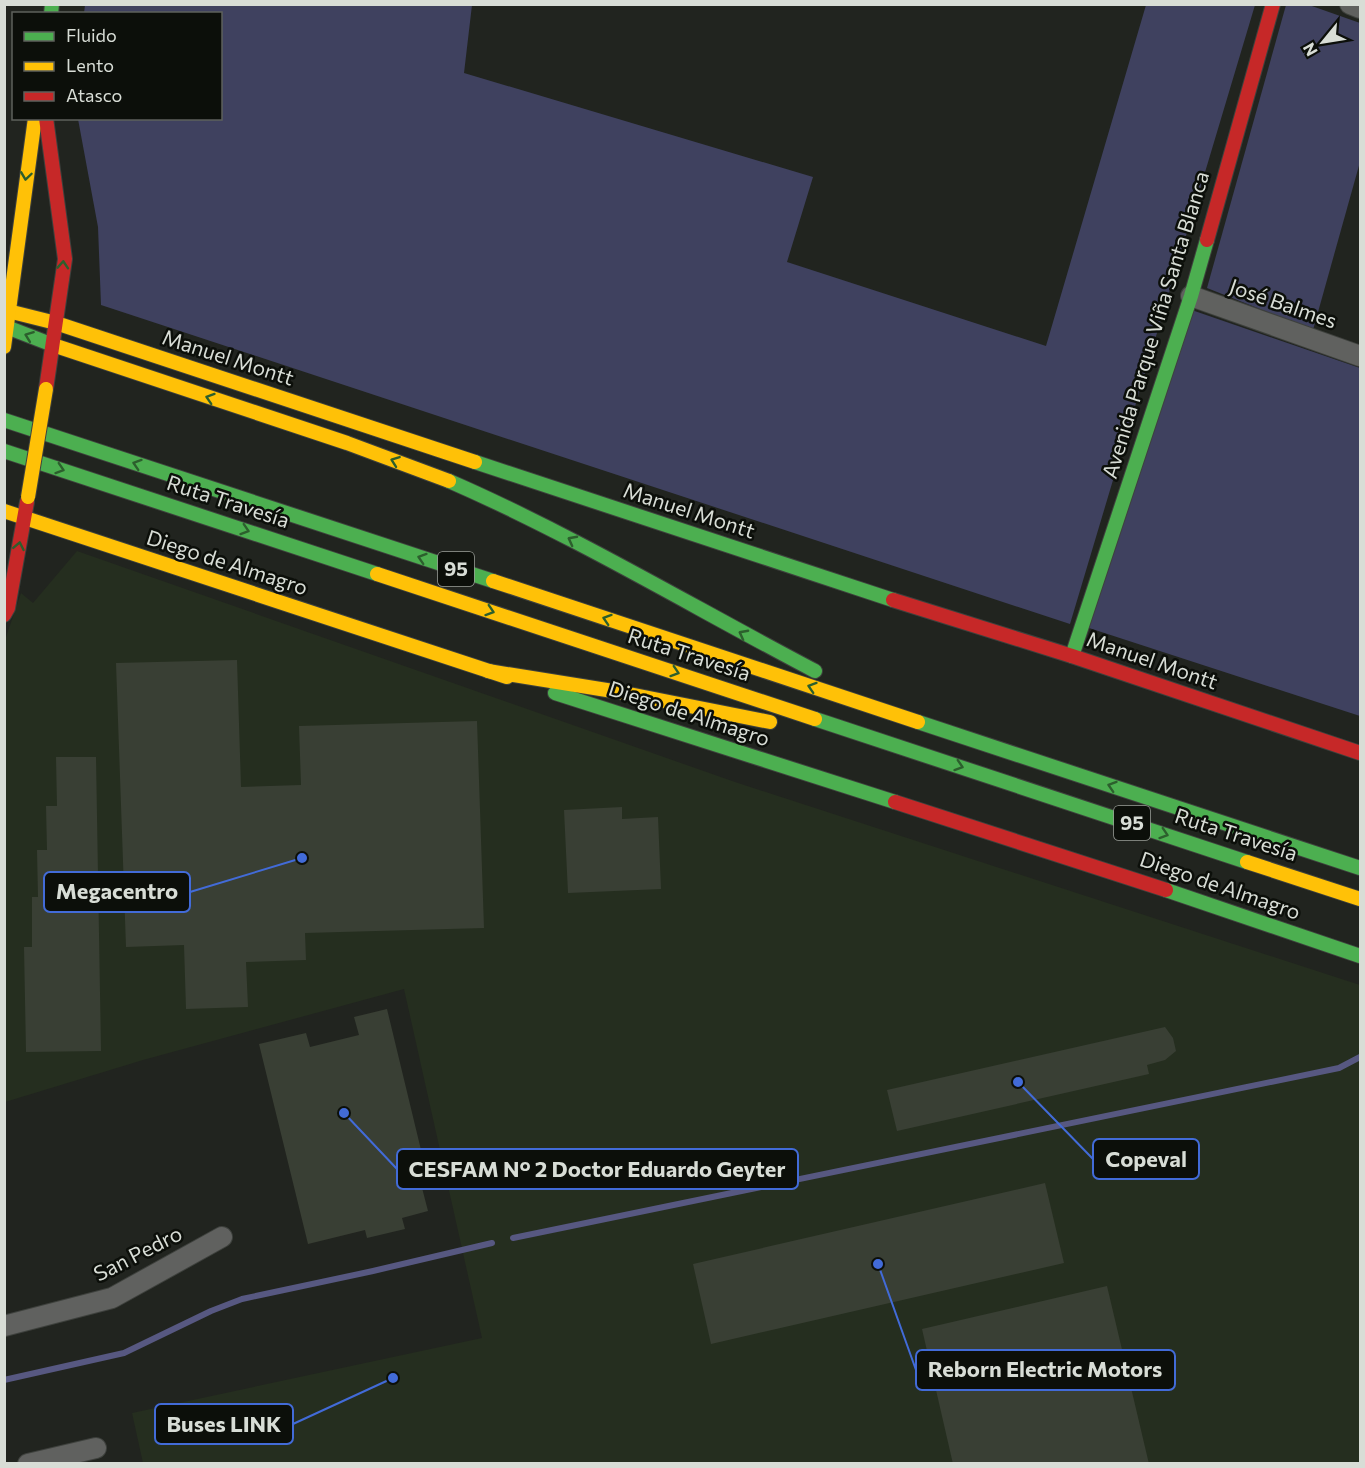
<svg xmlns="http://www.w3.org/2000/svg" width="1365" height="1468" font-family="Commissioner,sans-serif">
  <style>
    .built { fill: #252e1f }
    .green { fill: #3f415f }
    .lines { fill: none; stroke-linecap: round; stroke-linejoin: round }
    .stream { stroke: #575881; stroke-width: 6 }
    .building { fill: #393f34 }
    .street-casing { stroke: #3e413d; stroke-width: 22 }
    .fast-casing { stroke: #3e413d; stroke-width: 16 }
    .slow-casing { stroke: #3e413d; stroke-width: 16 }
    .jam-casing { stroke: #3e413d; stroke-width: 16 }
    .street { stroke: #60615f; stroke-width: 20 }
    .fast { stroke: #4caf50; stroke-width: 14 }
    .slow { stroke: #ffc107; stroke-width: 14 }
    .jam { stroke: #c62828; stroke-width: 14 }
    .slow-bridge-casing { stroke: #3e413d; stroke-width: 16; stroke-linecap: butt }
    .slow-bridge { stroke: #ffc107; stroke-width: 14 }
    .oneway { stroke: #2c5f2d }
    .labels { text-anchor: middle; stroke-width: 5; stroke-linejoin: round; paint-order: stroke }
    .shield { fill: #0c0f0a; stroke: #9b9f99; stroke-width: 1.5 }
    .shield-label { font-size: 20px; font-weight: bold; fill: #d8ddd6 }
    .street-label { font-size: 21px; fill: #d8ddd6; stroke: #0c0f0a }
    .leader { fill: none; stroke: #426bd8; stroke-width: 2 }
    .callout-dot { fill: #426bd8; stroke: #0c0f0a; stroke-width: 2 }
    .callout { fill: #0c0f0a; stroke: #426bd8; stroke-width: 2 }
    .callout-label { font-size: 22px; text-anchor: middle; font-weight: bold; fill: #d8ddd6 }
  </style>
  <rect width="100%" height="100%" fill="#21241f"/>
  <!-- built -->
  <polygon class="built" points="77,551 735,782 1360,985 1360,1463 143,1463 132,1413 482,1338 404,989 143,1060 5,1102 4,643 21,593 33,603"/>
  <!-- green -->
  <g class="green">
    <polygon points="85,5 472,5 464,73 813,177 787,262 1046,346 1146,5 1255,5 1070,624 101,305 98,227 78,119 220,118 220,14 84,13"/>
    <polygon points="1286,5 1309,5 1360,23 1360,162 1313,330 1207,288"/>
    <polygon points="1183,307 1360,368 1360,716 1086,627"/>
  </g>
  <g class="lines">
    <!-- stream -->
    <g class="stream">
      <polyline points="513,1238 1339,1068 1360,1057"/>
      <polyline points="4,1380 124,1353 211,1311 242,1299 373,1271 492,1243"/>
    </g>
  </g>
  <!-- building -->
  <g class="building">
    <polygon points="237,660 241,787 301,785 299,726 477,721 484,928 305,933 306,960 246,962 248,1007 186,1009 184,945 126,947 116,663"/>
    <polygon points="56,757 96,757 101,1051 26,1052 24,947 32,947 32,897 38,897 37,850 47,850 46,806 57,806"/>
    <polygon points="622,807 622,819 658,817 661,889 568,893 564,810"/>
    <polygon points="387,1009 428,1179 421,1184 428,1211 402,1218 405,1229 367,1238 365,1230 308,1244 259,1044 306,1033 310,1047 359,1035 354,1017"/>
    <polygon points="1165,1027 1173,1038 1176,1051 1165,1060 1147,1065 1149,1074 897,1131 887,1090"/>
    <polygon points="1045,1183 1064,1263 711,1344 693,1264"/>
    <polygon points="1107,1286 1149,1464 953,1464 922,1329"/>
  </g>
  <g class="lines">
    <defs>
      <g id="street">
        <polyline points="1350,4 1360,8"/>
        <polyline points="1191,296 1360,356"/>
        <polyline points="4,1326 112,1298 222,1237"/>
        <polyline points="28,1464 96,1448"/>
      </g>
      <g id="fast">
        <polyline points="51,14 52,4"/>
        <polyline points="4,326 53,345"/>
        <polyline points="4,420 493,581"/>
        <polyline points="4,451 377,574"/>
        <polyline points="475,462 893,600"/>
        <path d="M449 481C575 536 693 607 815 671"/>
        <polyline points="1072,656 1191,296 1207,240"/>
        <polyline points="555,693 895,802"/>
        <polyline points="815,719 1247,862"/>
        <polyline points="918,722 1360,868"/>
        <polyline points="1166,890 1360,956"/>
      </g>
      <g id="slow">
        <polyline points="4,310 56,323 475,462"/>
        <polyline points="53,345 347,443 449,481"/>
        <polyline points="4,347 35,118"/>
        <polyline points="4,511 507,677"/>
        <polyline points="377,574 815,719"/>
        <polyline points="493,581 918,722"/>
        <polyline points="488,671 619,692 770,722"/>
        <polyline points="1247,862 1360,899"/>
      </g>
      <g id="jam">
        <polyline points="46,118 65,259 46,389"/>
        <polyline points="1207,240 1273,4"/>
        <polyline points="893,600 1072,656 1360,753"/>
        <polyline points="4,615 8,608 27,502"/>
        <polyline points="895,802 1166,890"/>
      </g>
    </defs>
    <!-- street casing -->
    <use href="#street" class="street-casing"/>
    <!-- fast casing -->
    <use href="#fast" class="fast-casing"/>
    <!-- slow casing -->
    <use href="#slow" class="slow-casing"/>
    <!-- jam casing -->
    <use href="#jam" class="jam-casing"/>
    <!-- street -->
    <use href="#street" class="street"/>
    <!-- fast -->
    <use href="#fast" class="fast"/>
    <!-- slow -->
    <use href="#slow" class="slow"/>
    <!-- jam -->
    <use href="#jam" class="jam"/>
    <defs>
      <polyline id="slow-bridge" points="28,497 46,389"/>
    </defs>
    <!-- slow-bridge casing -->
    <use href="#slow-bridge" class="slow-bridge-casing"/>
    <!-- slow-bridge -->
    <use href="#slow-bridge" class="slow-bridge"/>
  </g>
  <!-- one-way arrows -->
  <defs><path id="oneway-chevron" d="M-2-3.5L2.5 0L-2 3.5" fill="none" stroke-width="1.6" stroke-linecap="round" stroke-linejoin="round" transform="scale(1.5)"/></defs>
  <g class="oneway">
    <use href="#oneway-chevron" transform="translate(26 176) rotate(98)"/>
    <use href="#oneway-chevron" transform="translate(63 265) rotate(-86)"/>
    <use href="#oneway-chevron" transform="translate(29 336) rotate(-159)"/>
    <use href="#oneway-chevron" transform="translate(210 398) rotate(-162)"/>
    <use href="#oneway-chevron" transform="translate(395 461) rotate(-160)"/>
    <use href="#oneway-chevron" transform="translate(137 464) rotate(-162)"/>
    <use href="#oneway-chevron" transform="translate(60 469) rotate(18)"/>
    <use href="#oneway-chevron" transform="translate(245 530) rotate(18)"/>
    <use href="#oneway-chevron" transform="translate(572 540) rotate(-152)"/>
    <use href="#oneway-chevron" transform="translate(19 546) rotate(-79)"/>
    <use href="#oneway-chevron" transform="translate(422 558) rotate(-162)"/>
    <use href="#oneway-chevron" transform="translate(490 611) rotate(18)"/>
    <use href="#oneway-chevron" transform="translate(607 619) rotate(-162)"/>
    <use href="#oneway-chevron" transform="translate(743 634) rotate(-152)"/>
    <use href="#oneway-chevron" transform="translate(675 672) rotate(18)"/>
    <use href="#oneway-chevron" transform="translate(812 687) rotate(-162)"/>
    <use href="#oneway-chevron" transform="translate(959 766) rotate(18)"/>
    <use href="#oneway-chevron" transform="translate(1112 786) rotate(-162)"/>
    <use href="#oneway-chevron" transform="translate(1164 834) rotate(18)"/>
  </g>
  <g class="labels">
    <!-- shield labels -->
    <g class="shield">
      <rect x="438" y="552" width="36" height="34" rx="4.5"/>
      <rect x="1114" y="806" width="36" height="34" rx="4.5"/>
    </g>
    <g class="shield-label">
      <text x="456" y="576">95</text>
      <text x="1132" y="830">95</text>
    </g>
    <!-- street labels -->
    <g class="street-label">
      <text transform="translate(1283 304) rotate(19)" y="7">José Balmes</text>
      <text transform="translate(1156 325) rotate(-73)" y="7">Avenida Parque Viña Santa Blanca</text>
      <text transform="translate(228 358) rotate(18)" y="7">Manuel Montt</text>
      <text transform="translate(228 502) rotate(18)" y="7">Ruta Travesía</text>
      <text transform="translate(689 511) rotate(18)" y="7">Manuel Montt</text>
      <text transform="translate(227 563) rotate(18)" y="7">Diego de Almagro</text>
      <text transform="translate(689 655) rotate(18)" y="7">Ruta Travesía</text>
      <text transform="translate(1152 661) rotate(19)" y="7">Manuel Montt</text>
      <text transform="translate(689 714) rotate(18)" y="7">Diego de Almagro</text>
      <text transform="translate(1236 835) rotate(18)" y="7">Ruta Travesía</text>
      <text transform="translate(1220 886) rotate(19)" y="7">Diego de Almagro</text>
      <text transform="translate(138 1254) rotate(-27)" y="7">San Pedro</text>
    </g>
  </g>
  <!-- callouts -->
  <path class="leader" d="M302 858L190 892M1018 1082L1093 1159M344 1113L397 1169M878 1264L916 1370M393 1378L293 1424"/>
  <g class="callout-dot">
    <circle cx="302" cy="858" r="6"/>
    <circle cx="1018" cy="1082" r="6"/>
    <circle cx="344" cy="1113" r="6"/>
    <circle cx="878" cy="1264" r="6"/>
    <circle cx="393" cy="1378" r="6"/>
  </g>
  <g class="callout">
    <rect x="44" y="872" width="146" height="40" rx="6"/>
    <rect x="1093" y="1139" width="106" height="40" rx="6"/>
    <rect x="397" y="1149" width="401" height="40" rx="6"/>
    <rect x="916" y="1350" width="259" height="40" rx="6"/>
    <rect x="155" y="1404" width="138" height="40" rx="6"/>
  </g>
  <g class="callout-label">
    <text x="117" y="899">Megacentro</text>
    <text x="1146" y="1167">Copeval</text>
    <text x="597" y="1177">CESFAM N° 2 Doctor Eduardo Geyter</text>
    <text x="1045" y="1377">Reborn Electric Motors</text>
    <text x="224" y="1432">Buses LINK</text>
  </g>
  <!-- border -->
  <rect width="1365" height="1468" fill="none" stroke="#d8ddd6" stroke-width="12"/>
  <!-- legend -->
  <rect x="12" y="12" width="210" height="108" fill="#0c0f0a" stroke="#5e615c" stroke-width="1.5"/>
  <rect x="24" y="32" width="30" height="9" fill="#4caf50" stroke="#5e615c" stroke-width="1.5"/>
  <text x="66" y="42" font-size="18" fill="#d8ddd6">Fluido</text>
  <rect x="24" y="62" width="30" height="9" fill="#ffc107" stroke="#5e615c" stroke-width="1.5"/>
  <text x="66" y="72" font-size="18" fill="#d8ddd6">Lento</text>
  <rect x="24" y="92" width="30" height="9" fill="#c62828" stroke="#5e615c" stroke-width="1.5"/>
  <text x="66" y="102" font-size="18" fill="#d8ddd6">Atasco</text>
  <!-- north arrow -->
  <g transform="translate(1323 42) rotate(240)" stroke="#0c0f0a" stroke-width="4.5" paint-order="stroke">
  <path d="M0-4.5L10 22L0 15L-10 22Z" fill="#d8ddd6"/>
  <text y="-9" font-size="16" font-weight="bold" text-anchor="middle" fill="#d8ddd6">N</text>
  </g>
</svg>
